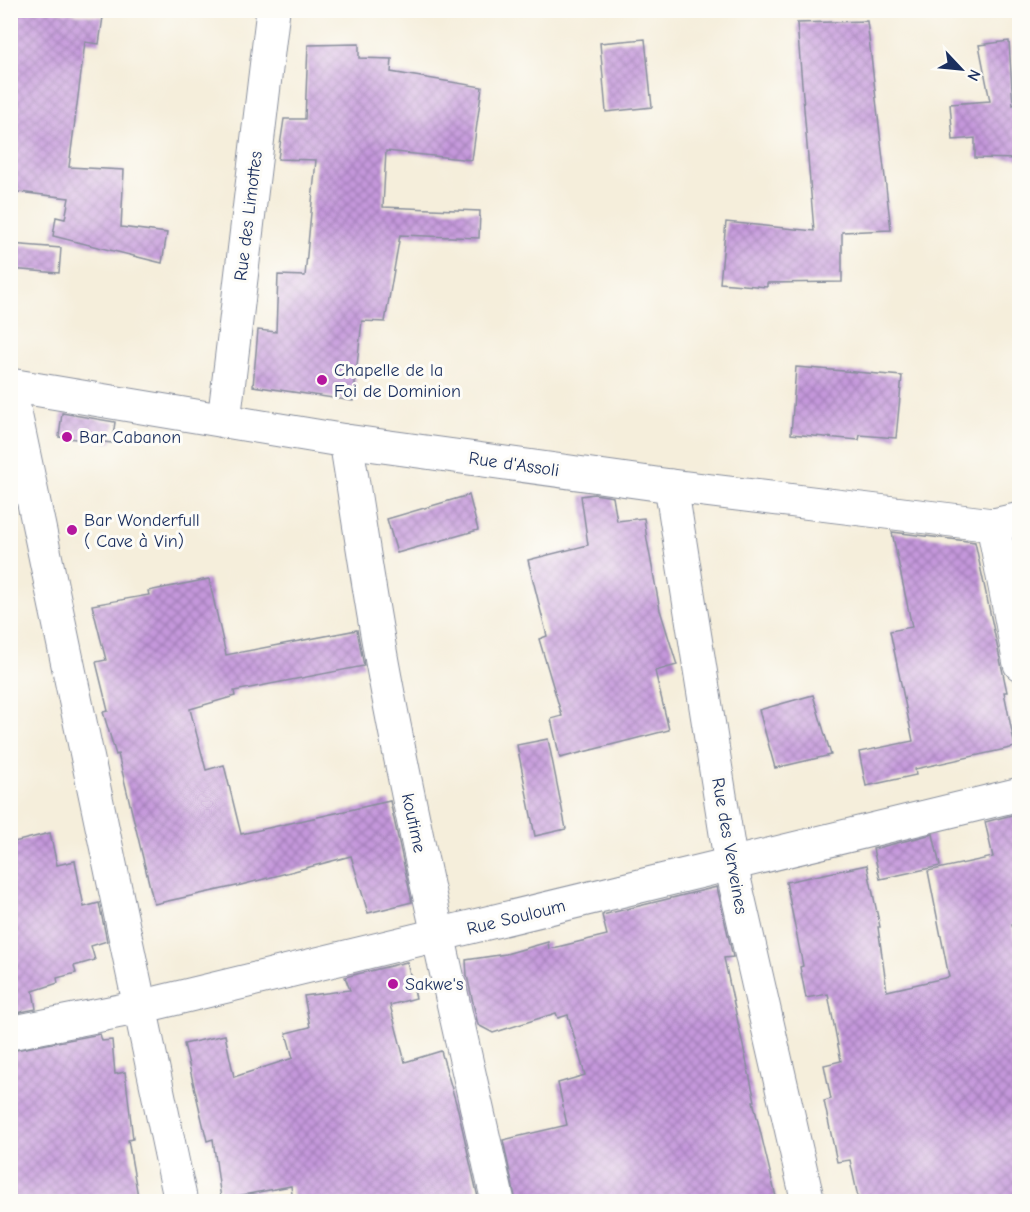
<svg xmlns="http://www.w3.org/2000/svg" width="1030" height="1212" font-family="'Comic Neue',sans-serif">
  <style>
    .building { fill: url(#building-cross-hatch) }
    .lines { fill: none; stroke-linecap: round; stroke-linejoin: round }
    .minor-casing { stroke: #888e9c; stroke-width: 35 }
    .minor { stroke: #fff; stroke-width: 33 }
    .poi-dot { fill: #b5179e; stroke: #fdfcf7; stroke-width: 2 }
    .labels { text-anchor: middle; stroke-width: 6; stroke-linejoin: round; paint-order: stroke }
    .street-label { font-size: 18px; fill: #1b2f5e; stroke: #fdfcf7 }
    .poi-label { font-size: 18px; fill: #1b2f5e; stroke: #fdfcf7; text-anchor: start }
  </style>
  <defs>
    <pattern id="building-cross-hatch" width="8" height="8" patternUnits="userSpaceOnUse" patternTransform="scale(1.5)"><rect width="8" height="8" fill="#c598db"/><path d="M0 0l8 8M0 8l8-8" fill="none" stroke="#9f7cb5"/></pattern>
  </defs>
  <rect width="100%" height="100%" fill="#fdfcf7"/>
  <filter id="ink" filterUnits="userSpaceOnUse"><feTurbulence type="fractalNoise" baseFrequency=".0167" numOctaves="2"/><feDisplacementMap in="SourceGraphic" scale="12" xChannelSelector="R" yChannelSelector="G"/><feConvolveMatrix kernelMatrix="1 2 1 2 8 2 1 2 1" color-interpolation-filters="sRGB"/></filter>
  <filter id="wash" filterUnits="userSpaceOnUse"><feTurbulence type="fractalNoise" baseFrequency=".008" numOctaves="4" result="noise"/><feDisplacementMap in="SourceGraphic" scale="24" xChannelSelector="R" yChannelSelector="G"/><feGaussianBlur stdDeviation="1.35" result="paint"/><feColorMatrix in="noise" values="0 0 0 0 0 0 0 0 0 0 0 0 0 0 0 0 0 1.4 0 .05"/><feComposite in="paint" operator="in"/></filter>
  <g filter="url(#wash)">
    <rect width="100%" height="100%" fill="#f5eedb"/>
    <g id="blocks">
      <!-- building -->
      <g class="building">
        <polygon points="10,10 43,10 103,17 99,44 85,42 69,167 124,170 121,227 167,233 162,263 53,236 56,217 65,219 69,198 10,191"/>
        <polygon points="867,21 891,230 842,232 842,282 767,283 767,287 720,283 726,222 814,231 797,23"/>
        <polygon points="645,39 652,107 606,112 600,43"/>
        <polygon points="1009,41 1013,105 1020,103 1020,159 975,158 975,138 953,140 950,104 990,101 979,45"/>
        <polygon points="359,44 359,58 392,59 391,72 482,87 472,160 386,151 383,207 480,211 479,238 400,235 385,322 362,321 353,401 253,386 258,330 276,332 278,275 305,276 316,160 278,159 284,119 305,119 308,45"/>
        <polygon points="10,244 61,248 59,273 10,269"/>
        <polygon points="796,367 902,376 896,438 860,435 859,440 791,434"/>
        <polygon points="62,413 115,422 112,443 59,437"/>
        <polygon points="594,494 613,497 617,521 644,518 647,540 660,610 677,665 655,671 669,730 560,758 551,719 562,716 539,639 547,636 528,560 588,545 581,496"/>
        <polygon points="469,495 478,530 397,553 387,519"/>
        <polygon points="892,532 975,542 1007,692 1004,692 1015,747 915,769 916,775 866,786 859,752 913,741 890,631 912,627"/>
        <polygon points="209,579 226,655 357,630 364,666 234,691 235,696 190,709 206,770 224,765 241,834 390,801 412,902 368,913 351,856 241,885 154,904 118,754 116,755 103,712 108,711 96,662 106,660 92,605 149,595 148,591"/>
        <polygon points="813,695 831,755 775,768 759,710"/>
        <polygon points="548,739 566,829 535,836 517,745"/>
        <polygon points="1020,813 1020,925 1012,925 1020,959 1020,1202 859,1202 850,1160 837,1162 824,1101 831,1099 824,1065 841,1061 828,994 806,998 800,967 803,966 786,882 867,865 880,927 878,927 887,991 949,977 928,871 993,857 985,822"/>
        <polygon points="50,833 57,865 75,861 84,907 99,903 107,941 91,946 95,960 74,966 76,973 57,978 58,983 33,991 36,1009 10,1014 10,843"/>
        <polygon points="933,834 940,866 880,879 873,849"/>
        <polygon points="717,887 733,957 724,958 755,1101 753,1101 776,1197 762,1202 516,1202 503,1140 567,1125 558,1083 585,1075 568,1015 558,1018 556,1013 493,1033 478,1025 467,976 466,960 506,954 548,942 549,949 607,935 602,915"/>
        <polygon points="407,962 416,998 390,1005 405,1062 441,1051 458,1110 479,1202 293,1202 291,1186 221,1199 213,1139 207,1141 184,1044 225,1035 234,1077 293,1058 286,1033 310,1027 304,996 350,990 345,977"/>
        <polygon points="100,1034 102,1041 112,1040 115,1074 125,1072 133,1139 128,1140 139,1202 10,1202 10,1051"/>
      </g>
    </g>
  </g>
  <g filter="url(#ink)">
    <use href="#blocks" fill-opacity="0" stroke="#888e9c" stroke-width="1.5"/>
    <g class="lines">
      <defs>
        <g id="minor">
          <polyline points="10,385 346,441 671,486 993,525 1020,519"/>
          <polyline points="10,389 181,1202"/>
          <polyline points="224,421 273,10"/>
          <path d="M346 441C359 520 370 599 385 678 418 854 459 1027 498 1202"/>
          <polyline points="671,486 731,865 808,1202"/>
          <polyline points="993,525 1020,664"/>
          <polyline points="10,1033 140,1007 1020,794"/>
        </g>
      </defs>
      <!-- minor casing -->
      <use href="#minor" class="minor-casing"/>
      <!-- minor -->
      <use href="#minor" class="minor"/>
    </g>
  </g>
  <!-- markers -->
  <g class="poi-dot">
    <circle cx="322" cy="380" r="6"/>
    <circle cx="67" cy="437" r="6"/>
    <circle cx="72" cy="530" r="6"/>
    <circle cx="393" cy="984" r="6"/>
  </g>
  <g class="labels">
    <!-- street labels -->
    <g class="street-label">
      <text transform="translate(248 216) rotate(-83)" y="6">Rue des Limottes</text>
      <text transform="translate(514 464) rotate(8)" y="6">Rue d'Assoli</text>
      <text transform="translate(414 823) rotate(78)" y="6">koutime</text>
      <text transform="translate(730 846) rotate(80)" y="6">Rue des Verveines</text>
      <text transform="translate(516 917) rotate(-14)" y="6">Rue Souloum</text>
    </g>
    <!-- poi labels -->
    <g class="poi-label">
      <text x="334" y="376">Chapelle de la<tspan x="334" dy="21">Foi de Dominion</tspan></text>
      <text x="79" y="443">Bar Cabanon</text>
      <text x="84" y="526">Bar Wonderfull<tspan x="84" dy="21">( Cave à Vin)</tspan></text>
      <text x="405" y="990">Sakwe's</text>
    </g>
  </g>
  <!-- margin -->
  <rect width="1030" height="1212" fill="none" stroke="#fdfcf7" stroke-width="36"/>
  <!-- north arrow -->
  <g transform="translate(961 69) rotate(116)" stroke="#fdfcf7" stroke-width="4.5" paint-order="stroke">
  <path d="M0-4.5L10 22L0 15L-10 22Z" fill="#1b2f5e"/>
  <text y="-9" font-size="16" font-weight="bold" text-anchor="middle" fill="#1b2f5e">N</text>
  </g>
</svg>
